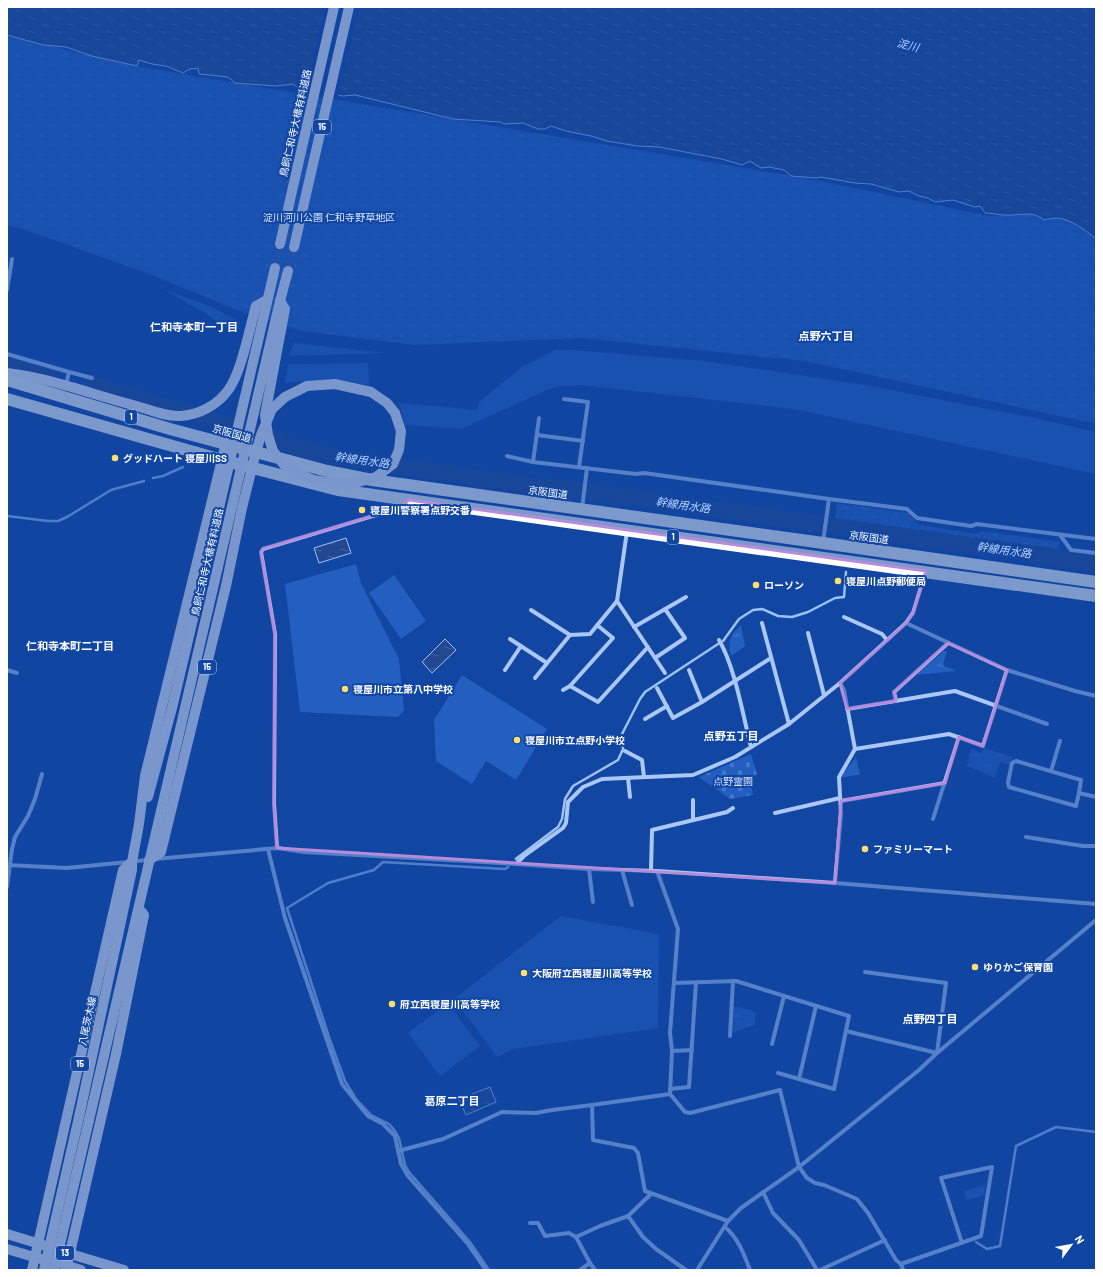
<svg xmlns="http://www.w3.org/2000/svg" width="1103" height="1277" font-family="Barlow,'Noto Sans JP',sans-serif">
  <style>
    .grass { fill: #235fc1 }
    .forest { fill: url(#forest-crowns) }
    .cemetery { fill: url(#cemetery-stones) }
    .park { fill: url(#park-tufts) }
    .water { fill: url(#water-ripples); stroke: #9dc1f9 }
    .pier { fill: #1146a3 }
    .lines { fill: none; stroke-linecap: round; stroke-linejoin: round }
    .stream { stroke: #9dc1f9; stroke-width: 2.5 }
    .river { stroke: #224990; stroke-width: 16 }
    .primary-tunnel { stroke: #3562b1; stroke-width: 10; stroke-dasharray: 10 5; stroke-linecap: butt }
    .street { stroke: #abc7f6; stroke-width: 4 }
    .primary { stroke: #f9fbff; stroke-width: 10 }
    .highway { stroke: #fff; stroke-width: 12 }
    .primary-bridge { stroke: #f9fbff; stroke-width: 10 }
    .marked { fill: none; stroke: #b68bdc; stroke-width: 3; stroke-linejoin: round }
    .poi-dot { fill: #ffe06f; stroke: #1146a3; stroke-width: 1.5 }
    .labels { text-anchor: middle; stroke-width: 4; stroke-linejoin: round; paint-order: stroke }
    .shield { fill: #1146a3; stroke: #b8c8e3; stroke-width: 1 }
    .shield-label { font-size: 9px; font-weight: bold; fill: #fff }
    .street-label { font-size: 10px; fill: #fff; stroke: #1146a3 }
    .park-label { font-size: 10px; fill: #d4e4fe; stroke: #1146a3 }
    .poi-label { font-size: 10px; font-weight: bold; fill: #fff; stroke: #1146a3; text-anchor: start }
    .water-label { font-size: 11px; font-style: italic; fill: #b8d2fc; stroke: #1146a3 }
    .neighbourhood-label { font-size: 11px; font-weight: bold; fill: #fff; stroke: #1146a3 }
  </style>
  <defs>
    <pattern id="forest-crowns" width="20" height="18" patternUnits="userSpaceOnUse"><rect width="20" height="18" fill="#235fc1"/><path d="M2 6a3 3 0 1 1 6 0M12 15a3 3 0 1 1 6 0" fill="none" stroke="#4477ca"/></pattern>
    <pattern id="cemetery-stones" width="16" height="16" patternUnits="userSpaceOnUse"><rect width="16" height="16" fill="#235fc1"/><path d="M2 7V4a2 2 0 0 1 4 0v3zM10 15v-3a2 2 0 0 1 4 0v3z" fill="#4477ca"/></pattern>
    <pattern id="park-tufts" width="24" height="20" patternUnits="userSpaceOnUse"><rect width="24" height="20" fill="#235fc1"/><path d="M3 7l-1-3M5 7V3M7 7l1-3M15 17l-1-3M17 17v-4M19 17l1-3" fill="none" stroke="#4477ca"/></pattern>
    <pattern id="water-ripples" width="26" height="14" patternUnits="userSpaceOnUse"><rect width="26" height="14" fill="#224990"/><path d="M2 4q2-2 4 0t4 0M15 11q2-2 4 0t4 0" fill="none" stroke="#4364a1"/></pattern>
  </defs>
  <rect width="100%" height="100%" fill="#1146a3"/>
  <!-- grass -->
  <g class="grass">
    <polygon points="163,289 212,307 240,322 237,334 221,325 205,313"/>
    <polygon points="294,343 386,353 289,356"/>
    <polygon points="555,350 571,350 704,361 866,385 1039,419 1096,432 1096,474 794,409 581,385 554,387 461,429 405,425 399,403 477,410 479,402 522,367"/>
    <polygon points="368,363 369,386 338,379 285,383 288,364"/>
    <polygon points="356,564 361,583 399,659 404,710 398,717 300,712 285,584"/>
    <polygon points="394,575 426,621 401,639 369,593"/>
    <polygon points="462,675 547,729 516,780 486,761 472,784 436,761 434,720"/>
    <polygon points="561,916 659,934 658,1028 513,1049 497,1057 454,999"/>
    <polygon points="448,1003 480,1046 440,1076 408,1033"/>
  </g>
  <!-- forest -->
  <polygon class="forest" points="837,503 908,513 919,525 977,534 982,531 1060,542 1058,550 835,519"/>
  <!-- cemetery -->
  <polygon class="cemetery" points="751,754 757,774 750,778 753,795 730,799 699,777"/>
  <!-- park -->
  <g class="park">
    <polygon points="7,36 141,67 816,180 989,216 1030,214 1077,221 1096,236 1096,424 805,361 583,338 415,345 302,331 237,310 152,275 23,229 7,225"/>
    <path d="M741 625 745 646 731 656C727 642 730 635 741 625Z"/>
    <polygon points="944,651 947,651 943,665 956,671 916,675"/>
    <polygon points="984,748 1012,757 1010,765 1000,762 995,778 967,766 971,749 982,753"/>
    <polygon points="856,757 860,774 840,778"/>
    <polygon points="734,1007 741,1007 756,1012 754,1025 733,1033"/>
    <polygon points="985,1185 985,1195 967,1200 964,1191"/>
  </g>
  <!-- water -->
  <g class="water">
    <path d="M7 7H1096V239C1087 231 1069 218 1057 218 1053 218 1048 219 1044 220 1033 210 1019 216 1004 215 998 215 992 213 985 213L980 206 975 207 953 200 935 202 928 198 919 196 909 191 899 192 871 184 855 183 821 177 816 178 791 176 784 170 769 167 761 168 750 161 742 165 722 159 659 147 637 146 607 141 591 136 566 131 551 126 545 129H538L523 123 504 124 501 122 453 119 355 95 343 96 301 90 293 84 276 86 235 83 228 77 199 74 198 68 190 69 183 73 166 66 152 64 139 60 137 66 92 56 66 47 43 45 7 35Z"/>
    <polygon points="346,538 351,553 319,563 314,548"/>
    <polygon points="445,639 456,650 432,673 422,662"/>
    <polygon points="490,1087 496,1102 466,1115 459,1099"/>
  </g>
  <!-- pier -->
  <polygon class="pier" points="325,7 359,7 338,97 305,93"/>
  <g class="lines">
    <!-- stream -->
    <g class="stream">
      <polyline points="153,478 163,476 183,467"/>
      <polyline points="7,516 48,521 58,521 67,517 111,490 144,481"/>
      <polyline points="810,530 815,523"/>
      <polyline points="849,535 850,528"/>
      <polyline points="723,641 739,619 753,610 762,609 778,616 792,617 808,612 835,598 844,597 846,572"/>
      <polyline points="516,859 517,858 558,827 562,819 565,799 573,786 618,760 623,749 622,734 640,699 645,692 718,644"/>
      <polyline points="976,1242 987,1249 1000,1246 1016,1146 1056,1127 1096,1132"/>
      <polyline points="489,1270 470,1242 409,1172 405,1165 399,1138 395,1131 389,1124 371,1115 356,1099 345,1081 330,1040 287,908 328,883 374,870 383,862 505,869 508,867"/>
    </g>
    <!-- river -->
    <g class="river">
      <polyline points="7,363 47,373"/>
      <polyline points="93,385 252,432"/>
      <polyline points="273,438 291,446 331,456 527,485 577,490 1050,556 1060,559 1096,563"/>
    </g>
    <!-- primary-tunnel -->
    <g class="primary-tunnel">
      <polyline points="275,268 280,244"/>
      <polyline points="288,271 294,247"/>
    </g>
    <!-- street -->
    <g class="street">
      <polyline points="7,290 12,259"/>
      <polyline points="7,354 69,372 92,378"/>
      <polyline points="66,385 69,372"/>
      <polyline points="564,399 588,402 579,467"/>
      <polyline points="537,435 583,441"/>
      <polyline points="507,456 533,462 636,474 644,473 829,499 907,509 917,518 971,526 977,524 1096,539"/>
      <polyline points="533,462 539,418"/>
      <polyline points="582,509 587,468"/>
      <polyline points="1060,535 1071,550 1096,553"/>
      <polyline points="823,542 829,499"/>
      <polyline points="617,601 665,673"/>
      <polyline points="531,610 570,635 590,634 617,601 627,531"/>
      <polyline points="844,617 882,634 887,640"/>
      <polyline points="762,623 789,724"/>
      <polyline points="906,623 1007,670 1075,691 1096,696"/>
      <polyline points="634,627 686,597"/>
      <polyline points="808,633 824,695"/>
      <polyline points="510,639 547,663"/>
      <path d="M719 640C735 667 743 716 751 747"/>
      <polyline points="655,658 685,638 665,609"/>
      <polyline points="7,670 17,673"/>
      <polyline points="505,670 521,646"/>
      <polyline points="689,670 702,702"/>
      <polyline points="535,678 570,635"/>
      <polyline points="840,683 844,690 855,749 949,734 983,746 1007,670"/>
      <polyline points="570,686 598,702 648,647"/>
      <polyline points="657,688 673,718 702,702 771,658"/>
      <polyline points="563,690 570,686 613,638 597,625"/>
      <polyline points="896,701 894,692 948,643"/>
      <polyline points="847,709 955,691 1047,724"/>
      <polyline points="645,719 667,706"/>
      <polyline points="625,751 642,760 644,777"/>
      <polyline points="1051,771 1060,741"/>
      <polyline points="628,778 630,797"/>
      <polyline points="1079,793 1081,780 1016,761 1012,763 1008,782 1009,787 1076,806 1079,793 1096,797"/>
      <polyline points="841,801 945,783"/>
      <polyline points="775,813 840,798"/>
      <polyline points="933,819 959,737"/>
      <polyline points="693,820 693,800"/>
      <polyline points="1026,837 1083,846 1096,846"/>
      <polyline points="277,848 274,804 275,634 261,552 263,549 399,508 407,502"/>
      <polyline points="268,849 285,918 342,1084 368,1116 383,1124 395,1136 401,1164 408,1176 468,1244 486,1270"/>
      <polyline points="155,859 277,848 304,852 484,862 589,869 657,871 835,883 1096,904"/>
      <polyline points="516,864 524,856 563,828 566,823 568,802 583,787 602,779 693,775 735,757 789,724 840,683 906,623 913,613 925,574"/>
      <polyline points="7,865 67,868 148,860"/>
      <polyline points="589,869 593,902"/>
      <polyline points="622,870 632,905"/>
      <polyline points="651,871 652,830 727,812 733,808"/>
      <polyline points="657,871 678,929 670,1033 672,1051 670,1094"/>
      <polyline points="835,883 841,813 839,777 855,749"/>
      <polyline points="7,887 12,849 15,837 28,816 35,799 42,774"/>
      <polyline points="674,983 736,981 849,1016 834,1089 778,1073"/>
      <polyline points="846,1031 937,1053 946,983 865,972"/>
      <polyline points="730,1036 733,981"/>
      <polyline points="772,1044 784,996"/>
      <polyline points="672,1051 692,1050"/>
      <polyline points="799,1079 816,1006"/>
      <polyline points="670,1089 689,1087 696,983"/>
      <polyline points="592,1105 593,1140 634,1148 638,1153 645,1191 728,1221"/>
      <polyline points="398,1151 443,1139 502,1112 536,1113 552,1110 592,1105 670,1094 685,1112 690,1113 780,1090 799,1167 807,1178 815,1183 824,1185 857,1199 868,1213 896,1260 901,1264 903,1270"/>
      <polyline points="763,1192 773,1213 799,1240 817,1270"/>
      <polyline points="628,1216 651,1194"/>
      <polyline points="530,1223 538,1223 545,1236 569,1233 576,1237 600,1226 628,1216 643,1237 656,1249 686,1270"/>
      <path d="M725 1227C738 1238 744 1254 750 1270"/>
      <polyline points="576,1237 590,1263"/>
      <polyline points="901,1264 981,1236 992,1167 941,1178 962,1243"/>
      <polyline points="580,1270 590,1263 595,1270"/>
      <polyline points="697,1270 728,1221 741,1208 799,1167 919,1070 937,1053 1096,920"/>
      <polyline points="820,1270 885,1240"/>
    </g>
    <!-- primary -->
    <g class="primary">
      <polyline points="280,244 334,7"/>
      <polyline points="294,247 349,7"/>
      <path d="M7 373C50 378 91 394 133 405 148 409 165 417 180 416 199 415 218 405 229 389 242 370 249 330 256 306L267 300"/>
      <polyline points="148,797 172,708 201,585"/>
      <polyline points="149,860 161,852 226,586 242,508 256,452 261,435 272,409 285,397 307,386 335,384 371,392 387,403 395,413"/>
      <polyline points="79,1117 132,870 132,862 139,824 145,776 226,443"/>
      <path d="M89 1120C131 943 171 765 213 588"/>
      <polyline points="7,1234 43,1245"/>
      <polyline points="7,1249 41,1259"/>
      <polyline points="64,1252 124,1270"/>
      <polyline points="62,1264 81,1270"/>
      <polyline points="32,1270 123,870 132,862"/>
      <polyline points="66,1270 116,1054 144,915 142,912"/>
    </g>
    <!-- highway -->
    <g class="highway">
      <polyline points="7,380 170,429 327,471 372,480 823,543 1096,582"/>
      <polyline points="7,399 222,460 338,490 1096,596"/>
    </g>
    <!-- primary-bridge -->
    <g class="primary-bridge">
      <polyline points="280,301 285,309 265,415 268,435 273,451 284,465 300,474 314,480 333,483 352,484 376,477 393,464 399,450 401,431 395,413"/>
      <polyline points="201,585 275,268"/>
      <polyline points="213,588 280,301 288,271"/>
      <polyline points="44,1270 79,1117"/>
      <polyline points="54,1270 89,1120"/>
    </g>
  </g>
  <!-- marked area -->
  <path d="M0 0H1103V1277H0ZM409 500 926 571 913 613 906 623 840 683 847 709 896 701 894 692 948 643 1007 670 983 746 959 737 945 783 841 801 835 883 277 848 274 804 275 634 261 552 263 549 399 508Z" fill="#1146a3" fill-opacity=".55" fill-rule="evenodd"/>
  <path class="marked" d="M409 500 926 571 913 613 906 623 840 683 847 709 896 701 894 692 948 643 1007 670 983 746 959 737 945 783 841 801 835 883 277 848 274 804 275 634 261 552 263 549 399 508Z"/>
  <!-- markers -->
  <g class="poi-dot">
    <circle cx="115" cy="458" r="4"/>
    <circle cx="362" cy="510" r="4"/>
    <circle cx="838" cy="581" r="4"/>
    <circle cx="756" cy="585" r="4"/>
    <circle cx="345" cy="689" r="4"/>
    <circle cx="517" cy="740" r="4"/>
    <circle cx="865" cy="849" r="4"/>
    <circle cx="975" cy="967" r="4"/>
    <circle cx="524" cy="973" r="4"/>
    <circle cx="392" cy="1004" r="4"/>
  </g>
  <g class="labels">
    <!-- shield labels -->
    <g class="shield">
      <rect x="313" y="120" width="18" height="14" rx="3"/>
      <rect x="125" y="410" width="12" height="14" rx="3"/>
      <rect x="667" y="530" width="12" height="14" rx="3"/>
      <rect x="198" y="660" width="18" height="14" rx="3"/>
      <rect x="71" y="1057" width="18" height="14" rx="3"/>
      <rect x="56" y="1246" width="18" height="14" rx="3"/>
    </g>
    <g class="shield-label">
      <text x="322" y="130">15</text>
      <text x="131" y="420">1</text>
      <text x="673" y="540">1</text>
      <text x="207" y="670">15</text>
      <text x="80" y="1067">15</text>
      <text x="65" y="1256">13</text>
    </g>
    <!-- street labels -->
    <g class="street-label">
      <text transform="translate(295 123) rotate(-77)" y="4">鳥飼仁和寺大橋有料道路</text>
      <text transform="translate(232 433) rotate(16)" y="4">京阪国道</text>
      <text transform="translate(548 492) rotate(8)" y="4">京阪国道</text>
      <text transform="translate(869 537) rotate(8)" y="4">京阪国道</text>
      <text transform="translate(207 562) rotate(-77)" y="4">鳥飼仁和寺大橋有料道路</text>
      <text transform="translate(87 1021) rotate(-78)" y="4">八尾茨木線</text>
    </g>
    <!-- park labels -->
    <g class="park-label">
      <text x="329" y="221">淀川河川公園 仁和寺野草地区</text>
      <text x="733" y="785">点野霊園</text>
    </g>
    <!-- poi labels -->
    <g class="poi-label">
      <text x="123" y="462">グッドハート 寝屋川SS</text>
      <text x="370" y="514">寝屋川警察署点野交番</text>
      <text x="846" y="585">寝屋川点野郵便局</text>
      <text x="764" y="589">ローソン</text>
      <text x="353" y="693">寝屋川市立第八中学校</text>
      <text x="525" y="744">寝屋川市立点野小学校</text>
      <text x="873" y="853">ファミリーマート</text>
      <text x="983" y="971">ゆりかご保育園</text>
      <text x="532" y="977">大阪府立西寝屋川高等学校</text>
      <text x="400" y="1008">府立西寝屋川高等学校</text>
    </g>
    <!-- water labels -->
    <g class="water-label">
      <text transform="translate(908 45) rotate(14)" y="4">淀川</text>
      <text transform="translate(362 460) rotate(8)" y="4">幹線用水路</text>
      <text transform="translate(683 505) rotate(8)" y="4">幹線用水路</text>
      <text transform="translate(1004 550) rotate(8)" y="4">幹線用水路</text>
    </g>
    <!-- neighbourhood labels -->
    <g class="neighbourhood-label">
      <text x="194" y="331">仁和寺本町一丁目</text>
      <text x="826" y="340">点野六丁目</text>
      <text x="70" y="650">仁和寺本町二丁目</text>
      <text x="731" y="740">点野五丁目</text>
      <text x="930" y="1023">点野四丁目</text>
      <text x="452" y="1105">葛原二丁目</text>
    </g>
  </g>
  <!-- border -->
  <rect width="1103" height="1277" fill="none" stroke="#ffffff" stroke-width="16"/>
  <!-- north arrow -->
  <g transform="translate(1071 1245) rotate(58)" stroke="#1146a3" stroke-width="3" paint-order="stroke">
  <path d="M0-3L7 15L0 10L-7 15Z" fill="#ffffff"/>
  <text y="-6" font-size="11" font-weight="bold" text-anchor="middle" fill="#ffffff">N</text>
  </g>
</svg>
